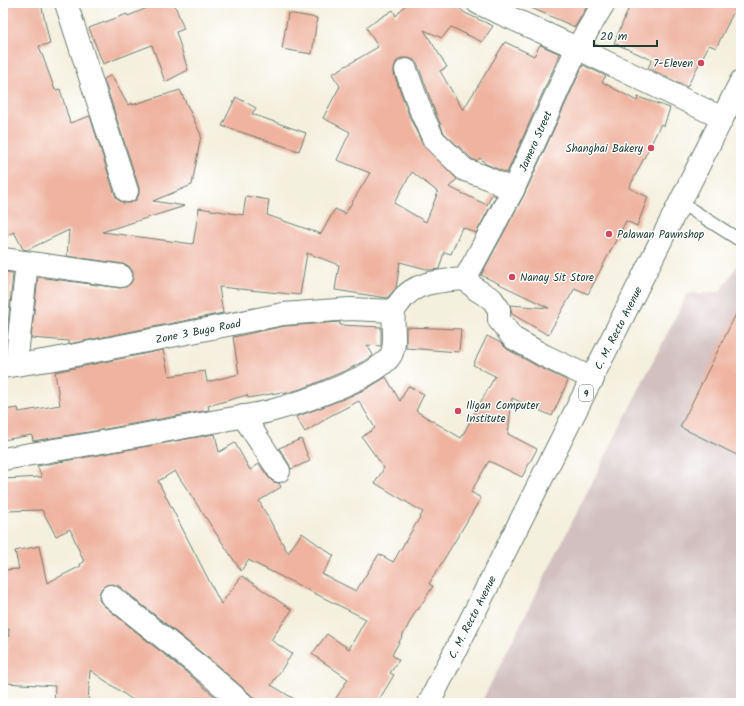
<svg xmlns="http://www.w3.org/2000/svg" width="744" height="706" font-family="Kalam,sans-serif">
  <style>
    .industrial { fill: #d2bfbf }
    .building { fill: #efb4a0; fill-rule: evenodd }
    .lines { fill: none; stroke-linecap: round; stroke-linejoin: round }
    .lane-casing { stroke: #6a7c70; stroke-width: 14 }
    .street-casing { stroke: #6a7c70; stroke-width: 24 }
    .highway-casing { stroke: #6a7c70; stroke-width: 24 }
    .path { stroke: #6a7c70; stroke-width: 2.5; stroke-dasharray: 3 3; stroke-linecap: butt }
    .lane { stroke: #fff; stroke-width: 12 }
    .street { stroke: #fff; stroke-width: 22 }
    .highway { stroke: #fff; stroke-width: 22 }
    .poi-dot { fill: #d1495b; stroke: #fff; stroke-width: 1.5 }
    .labels { text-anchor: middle; stroke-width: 3; stroke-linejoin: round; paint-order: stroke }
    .shield { fill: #fff; stroke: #627771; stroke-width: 1 }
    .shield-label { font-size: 10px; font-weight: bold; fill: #1f3d34 }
    .poi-label { font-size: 11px; fill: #1f3d34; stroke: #fff; text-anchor: start }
    .street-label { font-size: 11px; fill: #1f3d34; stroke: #fff }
  </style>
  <rect width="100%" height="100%" fill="#fff"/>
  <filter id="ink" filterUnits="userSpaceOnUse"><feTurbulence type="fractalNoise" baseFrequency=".025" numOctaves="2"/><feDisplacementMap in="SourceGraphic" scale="8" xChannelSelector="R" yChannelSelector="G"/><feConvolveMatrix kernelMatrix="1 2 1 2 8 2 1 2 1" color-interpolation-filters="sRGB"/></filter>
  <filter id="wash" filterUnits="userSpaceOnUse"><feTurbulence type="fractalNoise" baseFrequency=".012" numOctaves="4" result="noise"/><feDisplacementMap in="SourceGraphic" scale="16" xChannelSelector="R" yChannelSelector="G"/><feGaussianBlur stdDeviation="0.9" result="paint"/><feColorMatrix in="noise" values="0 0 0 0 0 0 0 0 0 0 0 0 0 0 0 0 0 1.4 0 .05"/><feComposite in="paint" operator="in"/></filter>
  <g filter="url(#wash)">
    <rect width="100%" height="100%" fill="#f4f0de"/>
    <!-- industrial -->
    <polygon class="industrial" points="741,259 741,703 481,703 687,294 720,292"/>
    <g id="blocks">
      <!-- building -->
      <g class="building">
        <path d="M3 3H41L50 44 39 46 55 90 60 89 70 123 90 116 115 195 118 200 124 203H130L136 200 139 194V188L104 79 111 75 128 105 132 103V105L180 90 201 135 192 185 153 201 185 206 102 232 193 244 199 208 243 215 246 196 269 200 267 215 321 234 335 209 345 214 370 173 337 160 350 132 323 118 340 86 332 74 378 47 366 27 393 10 396 16 407 3H453L465 13 493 26 482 42 451 27 442 38 424 30 447 67 440 71 463 110 505 42 534 56 540 45 560 54 507 173 486 164 480 158 477 161 472 159 444 133 434 109 418 65 414 60 408 58H401L396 62 394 68V74L410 118 423 145 457 179 449 187 487 205 492 194 496 196 476 233 462 227 451 254 444 252 439 269 430 270 400 262 396 288 387 298 335 290 339 265 307 253 300 295 219 287 223 313 69 344V341L31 338 38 277 120 288 126 287 131 283 133 278V272L129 266 123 264 67 256 69 230 27 250 23 249 14 232 3 237ZM412 172 438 192 426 222 394 203Z"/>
        <polygon points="159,3 174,3 184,29 176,32 188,70 165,82 152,45 103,64 89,28 127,14 128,16"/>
        <polygon points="520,3 589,3 575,27"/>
        <polygon points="631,3 738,3 716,48 709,45 687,87 648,68 652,60 614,43"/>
        <polygon points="288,13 317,18 312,54 282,49"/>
        <polygon points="583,65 606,76 602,82 637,101 638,97 670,108 664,126 661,124 629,188 648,197 637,226 626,221 588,294 575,288 548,335 512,314 510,305 549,308 481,275 524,195"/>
        <polygon points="236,97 256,108 252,114 306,133 299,151 222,126"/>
        <polygon points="3,272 13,273 7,336 3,335"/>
        <polygon points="741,304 741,457 680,427"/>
        <polygon points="340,322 340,325 381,327 381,346 367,345 373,355 371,357 347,370 304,388 283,394 282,392 248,398 247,395 208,406 209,410 95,431 33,441 32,435 3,440 3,410 18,408 19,412 60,405 55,372 163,350 169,376 205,371 207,382 239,374 233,337 285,326"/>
        <polygon points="406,327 461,329 459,352 406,348"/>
        <polygon points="487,336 501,343 507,349 537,366 568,381 552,416 512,398 508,434 537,449 522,477 489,461 471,492 481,498 429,584 433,586 418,610 417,609 392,655 399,660 390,673 394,675 377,703 333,703 348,679 312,654 327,634 349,649 366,619 248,560 241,571 175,471 158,481 221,604 242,576 292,610 271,640 292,654 271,685 301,703 254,703 254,699 250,694 213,662 119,586 112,584 106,585 102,588 99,594 99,600 103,605 197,681 220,701 218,703 137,703 90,670 88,703 54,703 55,686 5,683 9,629 3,629 3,570 19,569 15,551 39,546 47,583 81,566 80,564 84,562 70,529 56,536 42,510 4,511 3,479 42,477 37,466 215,434 219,452 235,443 250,470 259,464 269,478 273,482 279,483 281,487 259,501 288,553 302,533 334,556 322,574 356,591 379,554 393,562 423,512 375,483 384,468 362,437 375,428 359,401 326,418 326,419 305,432 296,417 346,398 368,388 386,377 400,401 408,386 424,394 416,411 461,438 495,376 473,365"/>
        <polygon points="301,439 310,461 291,469 289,464 279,448"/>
      </g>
    </g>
  </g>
  <g filter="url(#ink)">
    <use href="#blocks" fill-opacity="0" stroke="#6a7c70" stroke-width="1"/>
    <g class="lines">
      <defs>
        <polyline id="lane" points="681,203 741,241"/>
        <g id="street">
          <polyline points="66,3 127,191"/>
          <polyline points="478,3 577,48 722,118"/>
          <polyline points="406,70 422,114 434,140 465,170 483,176 513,190"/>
          <polyline points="3,259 121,276"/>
          <polyline points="465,279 513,190 577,48 604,3"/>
          <polyline points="16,365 27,263"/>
          <polyline points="3,367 55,359 283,314 350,309 394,311"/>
          <polyline points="243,416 279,471"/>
          <path d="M3 459C66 448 128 438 191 426 218 420 248 417 274 410 304 402 335 390 362 377 371 372 386 364 391 355 397 343 392 325 394 313 394 309 397 306 400 302 414 281 442 281 465 279L477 290 492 299 499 309V320L513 338 543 355 593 379"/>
          <polyline points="111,596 205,671 242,703"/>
        </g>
        <polyline id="highway" points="429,703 741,81"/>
      </defs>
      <!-- lane casing -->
      <use href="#lane" class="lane-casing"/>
      <!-- street casing -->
      <use href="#street" class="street-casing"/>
      <!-- highway casing -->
      <use href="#highway" class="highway-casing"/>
      <!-- path -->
      <polyline class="path" points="741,15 741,16"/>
      <!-- lane -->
      <use href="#lane" class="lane"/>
      <!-- street -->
      <use href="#street" class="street"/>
      <!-- highway -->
      <use href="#highway" class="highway"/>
    </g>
  </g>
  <!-- markers -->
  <g class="poi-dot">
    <circle cx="701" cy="63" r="4"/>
    <circle cx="651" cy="148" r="4"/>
    <circle cx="609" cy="234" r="4"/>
    <circle cx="512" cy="277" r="4"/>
    <circle cx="458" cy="411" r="4"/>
  </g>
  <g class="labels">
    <!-- shield labels -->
    <rect class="shield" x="579" y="385" width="14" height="16" rx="3"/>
    <g class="shield-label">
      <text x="586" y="397">9</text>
    </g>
    <!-- poi labels -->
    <g class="poi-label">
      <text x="693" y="67" text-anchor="end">7-Eleven</text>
      <text x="643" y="152" text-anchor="end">Shanghai Bakery</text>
      <text x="617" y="238">Palawan Pawnshop</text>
      <text x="520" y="281">Nanay Sit Store</text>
      <text x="466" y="409">Iligan Computer<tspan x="466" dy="13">Institute</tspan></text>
    </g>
    <!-- street labels -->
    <g class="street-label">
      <text transform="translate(535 141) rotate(-66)" y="4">Jamero Street</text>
      <text transform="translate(618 328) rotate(-63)" y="4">C. M. Recto Avenue</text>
      <text transform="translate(198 331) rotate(-11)" y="4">Zone 3 Bugo Road</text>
      <text transform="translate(472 617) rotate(-63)" y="4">C. M. Recto Avenue</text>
    </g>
  </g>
  <!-- margin -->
  <rect width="744" height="706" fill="none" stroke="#fff" stroke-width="16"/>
  <!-- scale -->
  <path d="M594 40v6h63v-6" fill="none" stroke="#1f3d34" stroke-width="2"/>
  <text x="600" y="40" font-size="12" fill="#1f3d34" stroke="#ffffff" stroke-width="3" paint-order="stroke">20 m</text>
</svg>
